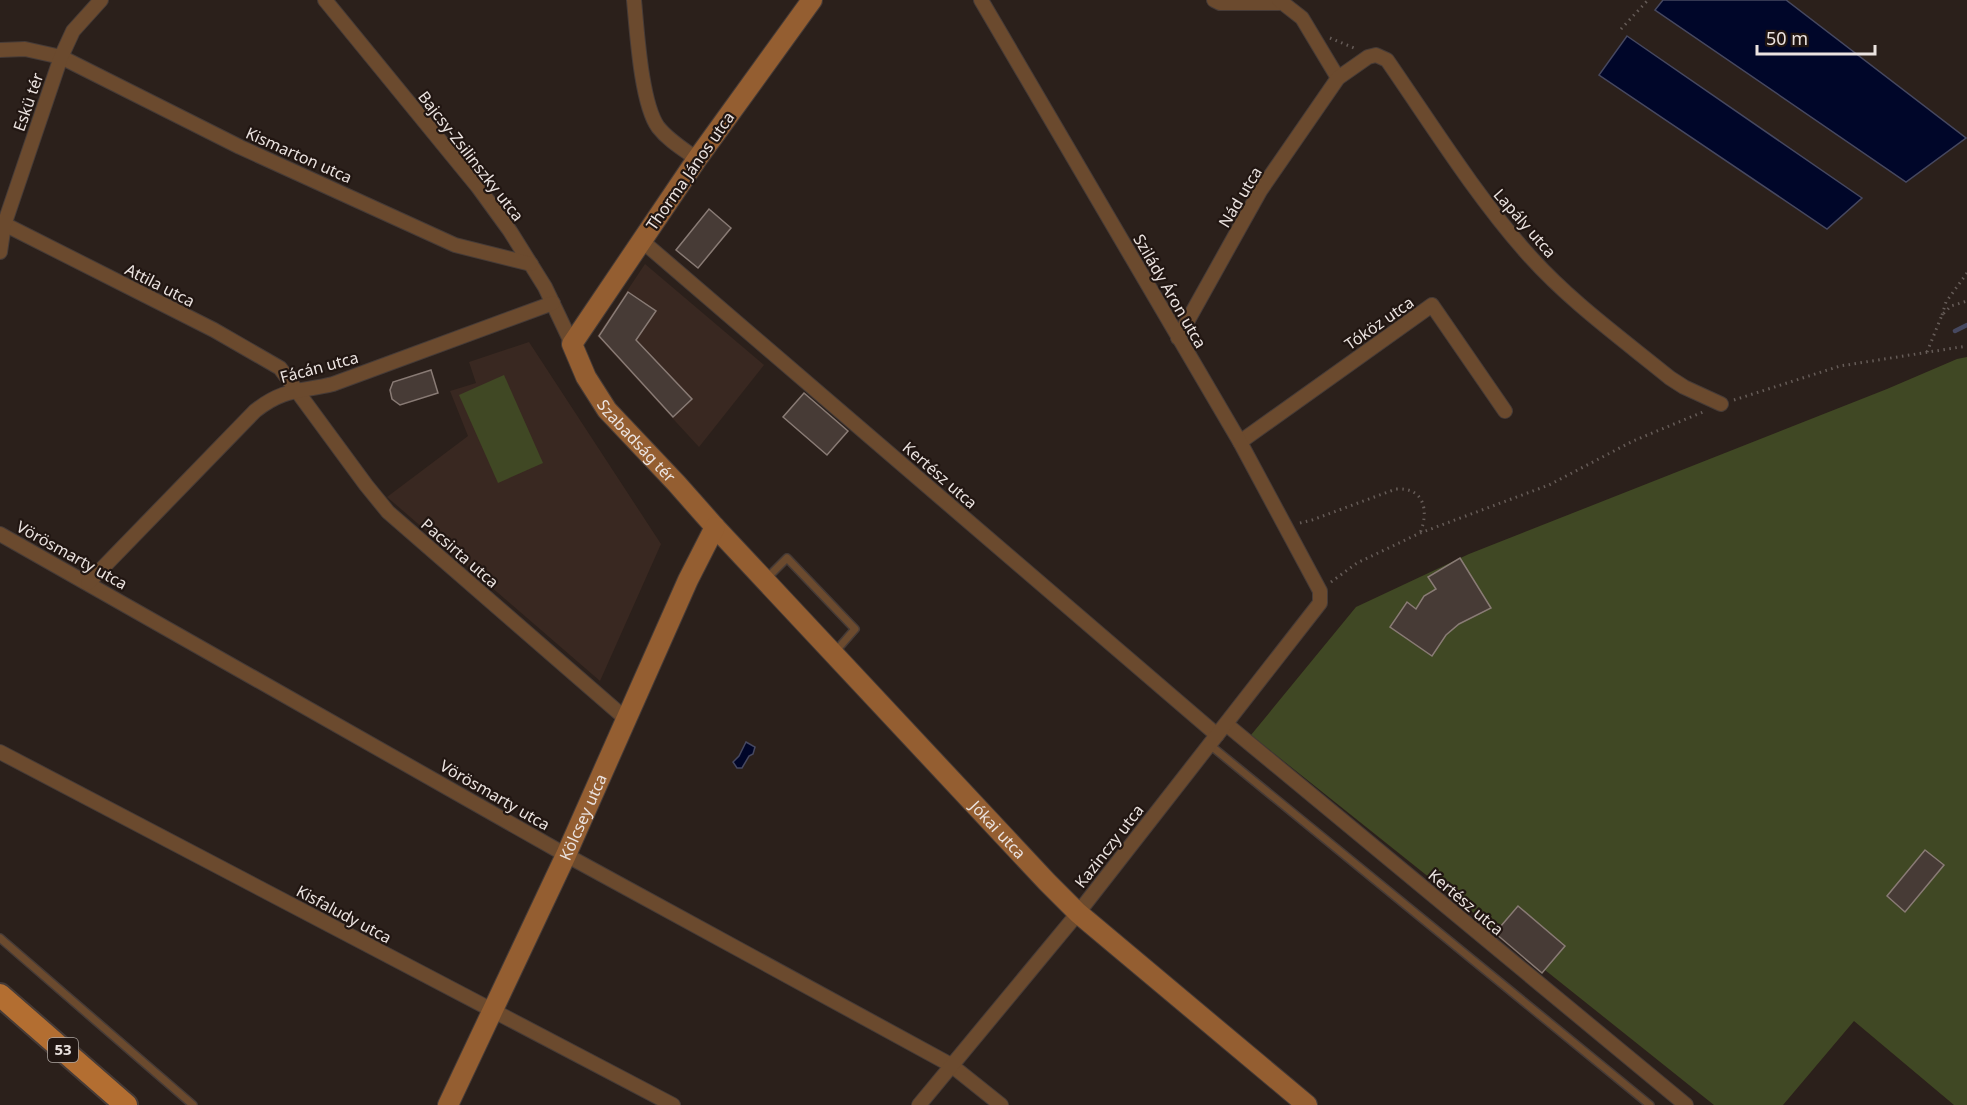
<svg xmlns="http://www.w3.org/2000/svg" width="1967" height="1105" font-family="'Noto Sans',sans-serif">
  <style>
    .built { fill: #392821 }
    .green { fill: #404824 }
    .water { fill: #000629; stroke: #464860; stroke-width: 1.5 }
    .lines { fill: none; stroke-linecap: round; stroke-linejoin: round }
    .stream { stroke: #464860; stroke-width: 4.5 }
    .building { fill: #473b36; stroke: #897b75; stroke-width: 1.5 }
    .lane-casing { stroke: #463b37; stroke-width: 10 }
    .street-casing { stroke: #463b37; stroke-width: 16 }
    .secondary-casing { stroke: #463b37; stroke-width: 22 }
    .primary-casing { stroke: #463b37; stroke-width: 26 }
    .path { stroke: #665c58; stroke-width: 3; stroke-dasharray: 1.5 4.5; stroke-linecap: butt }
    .lane { stroke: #6b4a2e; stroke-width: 7 }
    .street { stroke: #6b4a2e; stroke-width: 14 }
    .secondary { stroke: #945e31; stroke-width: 20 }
    .primary { stroke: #b36e31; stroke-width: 22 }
    .labels { text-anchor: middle; stroke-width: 4.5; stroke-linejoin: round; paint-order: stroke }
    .shield { fill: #211612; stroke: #aea6a2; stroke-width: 1.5 }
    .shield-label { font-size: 15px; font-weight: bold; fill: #ebe3e0 }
    .street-label { font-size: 16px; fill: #ebe3e0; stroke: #211612 }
  </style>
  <rect width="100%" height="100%" fill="#2b201b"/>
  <!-- built -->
  <g class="built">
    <polygon points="645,264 764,365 699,447 597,336"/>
    <polygon points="529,342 661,544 600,681 387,497 468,436 450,391 476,383 469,362"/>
  </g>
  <!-- green -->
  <g class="green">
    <polygon points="1967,357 1967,1105 1954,1105 1854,1021 1783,1105 1714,1105 1251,735 1356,607 1469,554 1887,389 1957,359"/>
    <polygon points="504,375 543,463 498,483 459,395"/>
  </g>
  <!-- water -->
  <g class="water">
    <polygon points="1663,0 1786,0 1966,138 1906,182 1655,10"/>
    <polygon points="1627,36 1862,198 1827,229 1599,75"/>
    <polygon points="746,742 755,747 753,754 749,756 742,768 737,768 733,762 739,756"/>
  </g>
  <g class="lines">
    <!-- stream -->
    <polyline class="stream" points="1955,331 1967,325"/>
  </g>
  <!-- building -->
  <g class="building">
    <polygon points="709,209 731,228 698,268 676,250"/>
    <polygon points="628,292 656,311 636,340 692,399 673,417 599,336"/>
    <polygon points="431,370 438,393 400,405 392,399 390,390 393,382"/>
    <polygon points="804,393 848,431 827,455 783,417"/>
    <polygon points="1460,558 1491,608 1459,624 1446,635 1432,656 1390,627 1407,602 1416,609 1424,596 1436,589 1428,577"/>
    <polygon points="1925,850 1944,865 1905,912 1887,896"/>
    <polygon points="1518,906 1565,946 1542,973 1495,933"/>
  </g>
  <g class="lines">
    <defs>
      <g id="lane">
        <polyline points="765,580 787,558 855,629 835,652"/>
        <polyline points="1210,745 1650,1105"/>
        <polyline points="0,938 193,1105"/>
      </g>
      <g id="street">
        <polyline points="325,0 478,187 510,231 545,287 572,344"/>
        <path d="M634 0C637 31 641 103 658 127 668 140 683 149 697 159"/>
        <polyline points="1214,0 1220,3 1280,3"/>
        <polyline points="1279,0 1302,18 1338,78"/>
        <polyline points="0,50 25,49 61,57 240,147 455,245 531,264"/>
        <polyline points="0,222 214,330 280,368 366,485 388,512 626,719"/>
        <polyline points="641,240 1217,735"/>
        <polyline points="0,252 4,225 61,57 73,31 101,0"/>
        <path d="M1178 338 1260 191 1338 78 1368 57 1376 55 1387 60C1432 125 1474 193 1526 252 1568 300 1621 338 1670 378L1684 387 1721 404"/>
        <polyline points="1240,442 1432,305 1505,411"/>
        <polyline points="0,534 566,855 951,1065 1001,1105"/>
        <path d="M88 583 255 411C284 388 300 392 333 384L553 303"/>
        <polyline points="1226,724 1686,1105"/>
        <polyline points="0,752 673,1105"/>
        <polyline points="919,1105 1078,913 1320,603 1320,591 1240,442 981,0"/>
      </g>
      <g id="secondary">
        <path id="s1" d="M812 0 697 159 572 344 586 377 607 410 677 484 715 527 1047 882 1078 913 1307 1105"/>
        <path id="s2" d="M448 1105 566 855 688 580 715 527"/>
      </g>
      <polyline id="primary" points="0,995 126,1105"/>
    </defs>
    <!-- lane casing -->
    <use href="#lane" class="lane-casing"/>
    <!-- street casing -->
    <use href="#street" class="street-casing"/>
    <!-- secondary casing -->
    <use href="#secondary" class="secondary-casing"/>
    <!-- primary casing -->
    <use href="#primary" class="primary-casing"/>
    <!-- path -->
    <g class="path">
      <polyline points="1621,29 1648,0"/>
      <polyline points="1330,38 1354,48"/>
      <polyline points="1942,315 1946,302 1967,273"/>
      <polyline points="1927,352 1942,315 1951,306 1967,301"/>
      <polyline points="1734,400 1840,366 1967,346"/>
      <path d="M1300 523 1312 520 1396 489C1425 487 1429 512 1420 533"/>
      <polyline points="1331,582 1357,563 1420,533 1549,485 1633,441 1703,412"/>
    </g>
    <!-- lane -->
    <use href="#lane" class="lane"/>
    <!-- street -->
    <use href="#street" class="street"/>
    <!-- secondary -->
    <use href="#secondary" class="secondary"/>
    <!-- primary -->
    <use href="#primary" class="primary"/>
  </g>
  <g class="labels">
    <!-- shield labels -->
    <rect class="shield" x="48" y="1038" width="30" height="24" rx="4.5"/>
    <g class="shield-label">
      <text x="63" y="1055">53</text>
    </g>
    <!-- street labels -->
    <g class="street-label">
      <text transform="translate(28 102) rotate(-71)" y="6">Eskü tér</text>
      <text transform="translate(299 155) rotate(24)" y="6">Kismarton utca</text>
      <text transform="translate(471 156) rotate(52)" y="6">Bajcsy-Zsilinszky utca</text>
      <text transform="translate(690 171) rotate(-55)" y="6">Thorma János utca</text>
      <text transform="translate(1240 197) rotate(-59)" y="6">Nád utca</text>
      <text transform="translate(1525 223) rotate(49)" y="6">Lapály utca</text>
      <text transform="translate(160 285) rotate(27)" y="6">Attila utca</text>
      <text transform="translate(1170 291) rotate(60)" y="6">Szilády Áron utca</text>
      <text transform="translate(1379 323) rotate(-35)" y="6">Tóköz utca</text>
      <text transform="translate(319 367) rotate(-15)" y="6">Fácán utca</text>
      <text dy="6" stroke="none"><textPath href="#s1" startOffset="537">Szabadság tér</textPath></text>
      <text transform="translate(940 475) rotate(41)" y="6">Kertész utca</text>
      <text transform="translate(460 553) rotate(41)" y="6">Pacsirta utca</text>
      <text transform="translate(72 555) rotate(29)" y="6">Vörösmarty utca</text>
      <text transform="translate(495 795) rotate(30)" y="6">Vörösmarty utca</text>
      <text dy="6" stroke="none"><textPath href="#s2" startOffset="318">Kölcsey utca</textPath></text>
      <text dy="6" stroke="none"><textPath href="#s1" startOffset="1068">Jókai utca</textPath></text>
      <text transform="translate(1109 846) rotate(-52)" y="6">Kazinczy utca</text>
      <text transform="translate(1466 902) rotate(40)" y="6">Kertész utca</text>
      <text transform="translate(344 914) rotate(28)" y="6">Kisfaludy utca</text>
    </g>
  </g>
  <!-- scale -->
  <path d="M1757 45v9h118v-9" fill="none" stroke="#ebe3e0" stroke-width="3"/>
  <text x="1766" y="45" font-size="18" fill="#ebe3e0" stroke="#211612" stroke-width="4.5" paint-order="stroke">50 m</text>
</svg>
